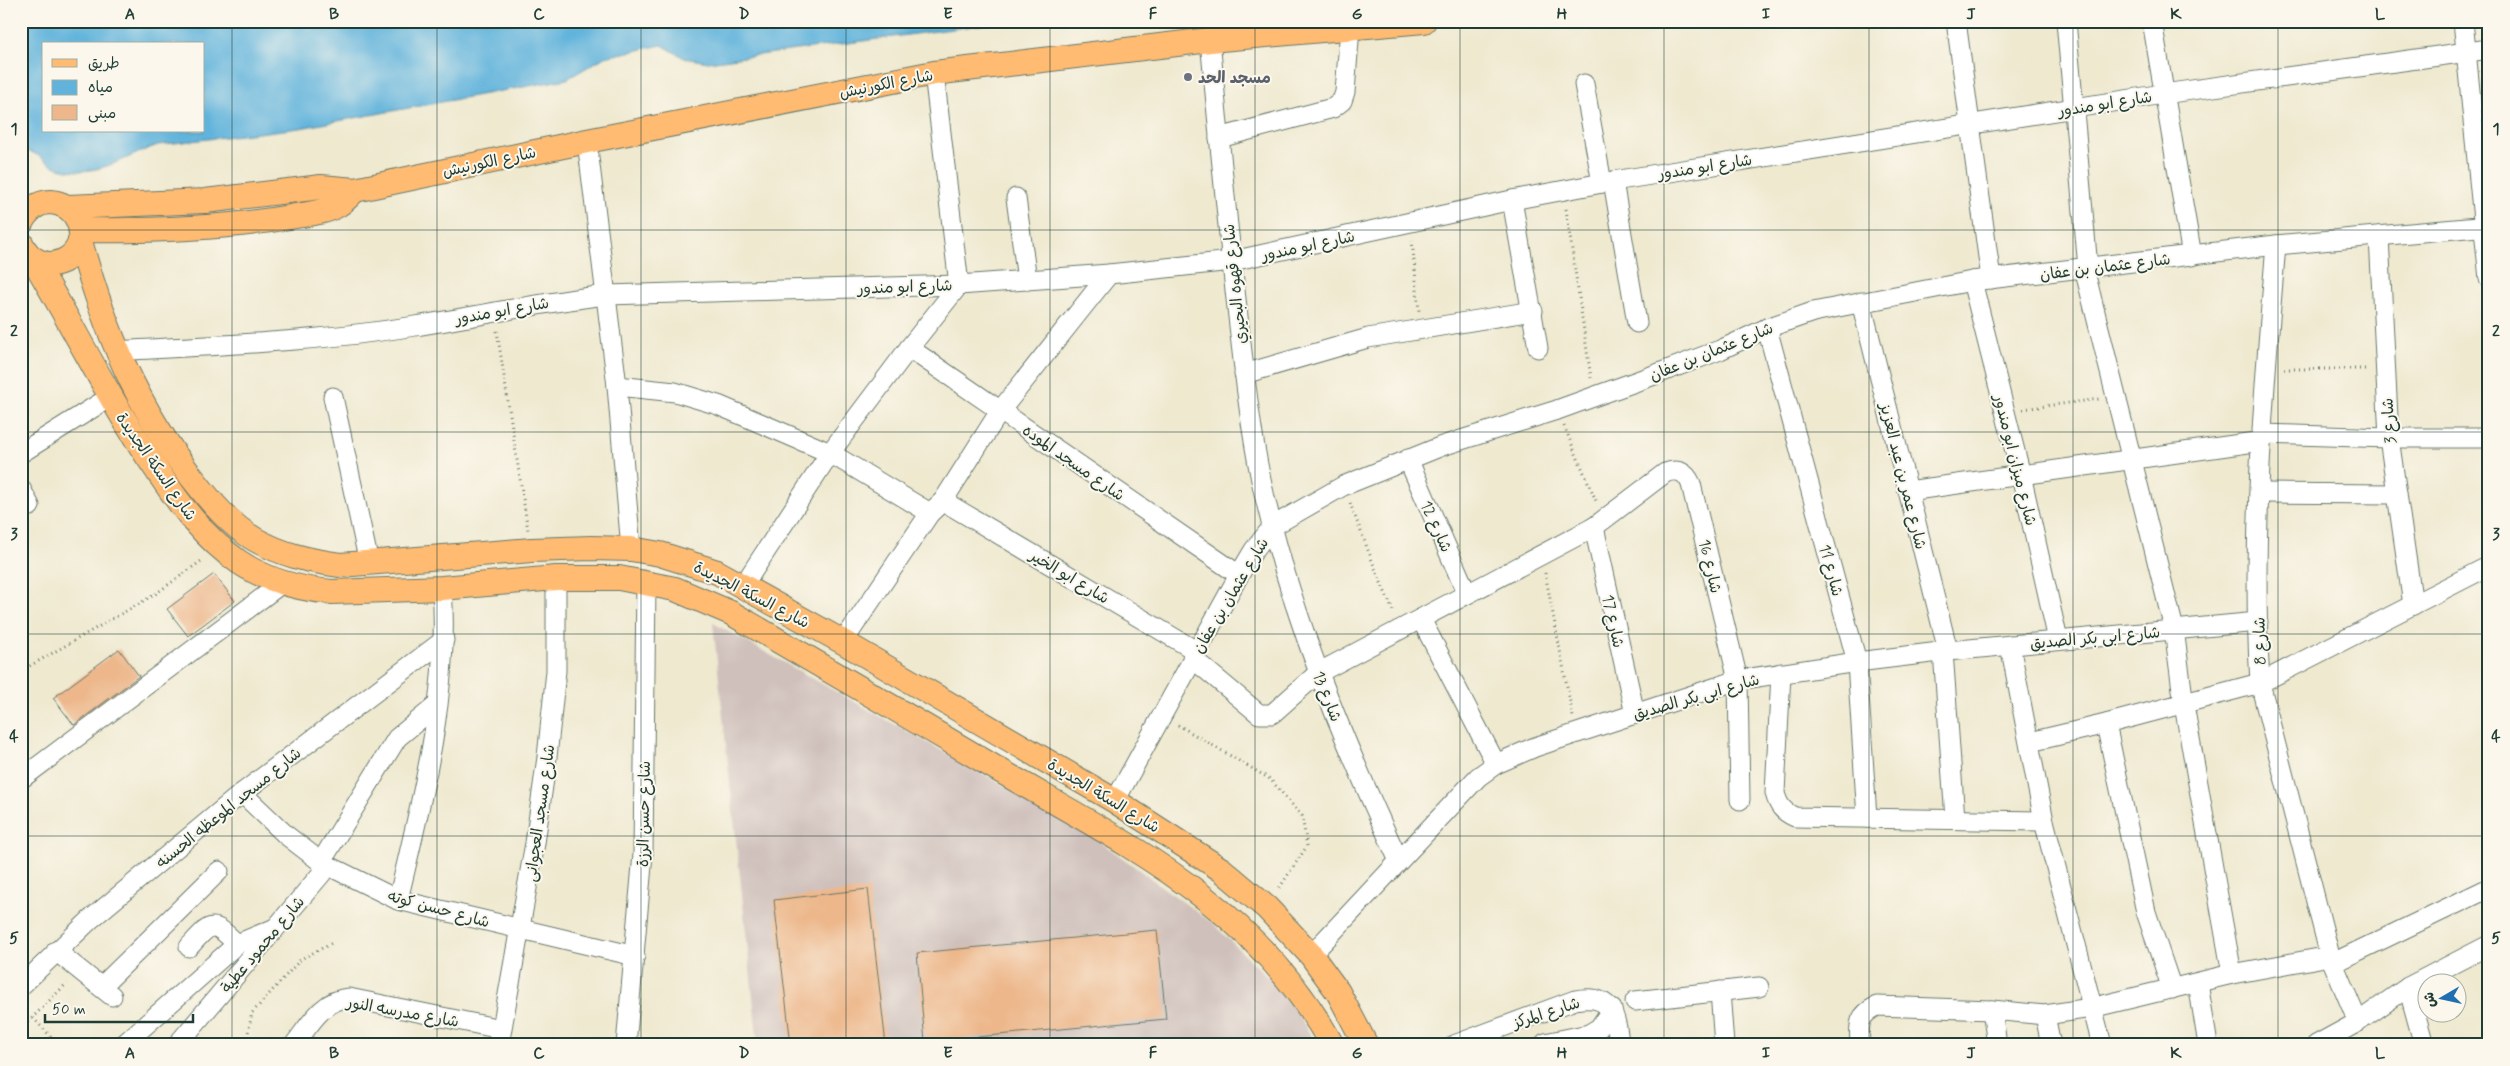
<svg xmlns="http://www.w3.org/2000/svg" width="2510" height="1066" font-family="Mynerve,'Playpen Sans Arabic',sans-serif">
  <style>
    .industrial { fill: #cfc0bb }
    .water { fill: #61b3dc; stroke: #407888; fill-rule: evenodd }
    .building { fill: #edb78b }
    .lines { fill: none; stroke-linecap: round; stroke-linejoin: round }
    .minor-casing { stroke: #68796b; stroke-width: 21 }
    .major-casing { stroke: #68796b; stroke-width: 26 }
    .path { stroke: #68796b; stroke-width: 3; stroke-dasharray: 1 4; stroke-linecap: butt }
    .minor { stroke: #fff; stroke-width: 19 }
    .major { stroke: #ffbb71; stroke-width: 24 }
    .grid { fill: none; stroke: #1f3d34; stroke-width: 1; stroke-opacity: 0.55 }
    .worship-dot { fill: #6b7280; stroke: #fbf7ec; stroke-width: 2 }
    .labels { text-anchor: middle; stroke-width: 4; stroke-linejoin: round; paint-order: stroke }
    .worship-label { font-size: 16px; font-weight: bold; fill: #5b616d; stroke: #fbf7ec; text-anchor: start }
    .street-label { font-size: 16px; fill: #1f3d34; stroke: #fbf7ec }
    .neatline { fill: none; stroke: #1f3d34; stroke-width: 2 }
    .grid-label { font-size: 16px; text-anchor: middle; font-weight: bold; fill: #1f3d34 }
  </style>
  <rect width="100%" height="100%" fill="#fbf7ec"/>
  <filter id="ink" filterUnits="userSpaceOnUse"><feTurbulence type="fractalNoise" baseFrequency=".02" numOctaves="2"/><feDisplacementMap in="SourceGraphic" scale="10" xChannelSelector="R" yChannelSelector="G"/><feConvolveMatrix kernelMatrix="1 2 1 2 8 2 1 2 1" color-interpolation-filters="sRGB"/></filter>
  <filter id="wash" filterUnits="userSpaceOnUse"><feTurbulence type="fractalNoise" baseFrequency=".0096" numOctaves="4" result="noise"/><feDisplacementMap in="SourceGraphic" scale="20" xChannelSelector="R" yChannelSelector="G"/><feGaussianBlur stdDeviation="1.12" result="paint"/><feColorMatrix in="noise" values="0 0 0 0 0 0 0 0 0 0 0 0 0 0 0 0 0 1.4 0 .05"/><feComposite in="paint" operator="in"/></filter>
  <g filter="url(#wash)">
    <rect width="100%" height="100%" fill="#efe9d0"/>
    <!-- industrial -->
    <polygon class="industrial" points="713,623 1084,830 1212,923 1286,995 1317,1045 758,1045"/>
    <!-- water -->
    <path class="water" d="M21 21H1011L708 62 684 58 662 45 605 57 567 79 300 128 158 145C124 157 96 179 59 168 43 163 41 152 21 150ZM44 44H204V131H44Z"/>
    <g id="blocks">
      <!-- building -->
      <g class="building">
        <polygon points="214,574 235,601 188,636 167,609"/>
        <polygon points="119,649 139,676 74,725 53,698"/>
        <polygon points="868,889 886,1045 791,1045 774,900"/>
        <polygon points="1157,930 1166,1019 925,1042 917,953"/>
      </g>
    </g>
  </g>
  <g filter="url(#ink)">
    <use href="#blocks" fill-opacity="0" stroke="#68796b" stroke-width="1"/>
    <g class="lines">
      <defs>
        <g id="minor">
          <polyline points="1956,21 1991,279"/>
          <polyline points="2066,21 2088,268"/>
          <polyline points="2152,21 2192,256"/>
          <polyline points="2463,21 2489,279"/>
          <path d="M1210 40C1218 126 1226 213 1236 299 1243 360 1249 421 1261 480 1290 613 1342 738 1399 861"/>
          <polyline points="1584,84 1602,183"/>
          <polyline points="1219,138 1333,108 1342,101 1345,92 1350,27"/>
          <polyline points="587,141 617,386 631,549"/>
          <polyline points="1613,181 1637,323"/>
          <polyline points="1016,198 1027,280"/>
          <polyline points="1512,200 1538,348"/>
          <polyline points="2379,236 2389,438 2413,605"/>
          <path d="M2276 245C2264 389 2251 538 2260 683L2330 956 2358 1022"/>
          <polyline points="2084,268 2174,629 2184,705 2232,974"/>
          <polyline points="1972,281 2021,475 2058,640"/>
          <polyline points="1861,302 1948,651"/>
          <polyline points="1767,328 1857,662 1867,818"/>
          <polyline points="909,348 1239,575"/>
          <path d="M116 351C216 345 317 342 415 326 479 316 542 302 607 295L959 285 1109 274 1232 261 1512 200 1613 181 2163 94 2489 49"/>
          <polyline points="1244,374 1368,338 1533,311"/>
          <polyline points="617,386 675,392 718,405 830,453 930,513"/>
          <polyline points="333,397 369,563"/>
          <polyline points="2262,434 2389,438 2489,438"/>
          <polyline points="21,453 110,397"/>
          <polyline points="1408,459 1467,594"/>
          <polyline points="21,489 30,506"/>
          <polyline points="1908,491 2262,441"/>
          <polyline points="2260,493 2397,494"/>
          <polyline points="943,501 1196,651"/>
          <polyline points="1594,527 1635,714"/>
          <polyline points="743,586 830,453 909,348 959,285 934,73"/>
          <polyline points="1421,619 1496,764"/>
          <polyline points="843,642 930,513 943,501 1000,411 1109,274"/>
          <polyline points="2010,645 2044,821 2102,1045"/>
          <polyline points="1943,651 1955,819"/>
          <path d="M1192 658 1259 714H1272L1318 673 1594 527 1665 473C1678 468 1686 472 1691 484L1738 680 1740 800"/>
          <path d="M1781 673 1775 793C1778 805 1783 812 1795 817L2044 821"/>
          <polyline points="2106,724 2146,912 2172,989"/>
          <polyline points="2030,742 2106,724 2260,683 2489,566"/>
          <polyline points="21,779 282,583"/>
          <polyline points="242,793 286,835 321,862 398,900 635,956"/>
          <polyline points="1115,801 1239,575 1254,550 1273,526 1343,486 1442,446 1557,410 1654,375 1720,350 1767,328 1813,312 1972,281 2276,245 2489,226"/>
          <polyline points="321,862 397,738 437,705"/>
          <path d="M398 900C422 799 450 692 442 588"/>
          <path d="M189 947C212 922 212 920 237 944"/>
          <polyline points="56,951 112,996"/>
          <polyline points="1311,955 1478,777 1496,764 1535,747 1738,680 1857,662 1948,651 2258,622"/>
          <polyline points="2333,963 2489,888"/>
          <polyline points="2198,983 2208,1045"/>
          <polyline points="21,986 91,919 242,793 444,640"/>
          <polyline points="101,987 219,871"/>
          <polyline points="2408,987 2424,1045"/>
          <polyline points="1720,991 1724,1045"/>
          <polyline points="1635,1001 1759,987"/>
          <polyline points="1992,1010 1997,1045"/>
          <polyline points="2045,1015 2051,1045"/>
          <polyline points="1545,1043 1589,1034 1599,1028 1612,1009"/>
          <polyline points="123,1045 237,944 273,929"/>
          <polyline points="177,1045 328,866"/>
          <path d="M294 1045C309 1026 323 999 349 998L501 1029"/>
          <polyline points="499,1045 535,843 547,757 556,671 556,578"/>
          <polyline points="626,1045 643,854 646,582"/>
          <path d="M1454 1045 1575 1000C1611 993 1617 1014 1619 1045"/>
          <path d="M1860 1045C1859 1025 1857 1016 1877 1006L1992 1010 2045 1015 2091 1008 2232 974 2330 956"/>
          <polyline points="2316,1045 2358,1022 2408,987 2489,945"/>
        </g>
        <g id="major">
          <polyline points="68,207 205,201 321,187 355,190 587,141 934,73 1210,40 1424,21"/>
          <path d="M21 223C27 211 37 202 51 202 61 203 71 208 76 217 98 255 41 286 21 243"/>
          <path d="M81 230C152 231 221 229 290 217 306 214 325 213 338 205 345 201 350 195 355 190"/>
          <path d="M80 241C105 330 136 407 194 480 211 502 231 526 256 540 283 555 310 561 340 565L532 550 591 548 631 549 660 554 717 572 843 642 1115 801 1222 870 1267 908 1311 955 1338 992 1366 1045"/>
          <path d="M33 259C75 329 110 402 156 469 179 504 205 539 239 562 267 581 299 589 332 592L442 588 556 578H619L675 589 731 613C820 665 910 717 999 770 1131 847 1255 905 1332 1045"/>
        </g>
      </defs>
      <!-- minor casing -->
      <use href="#minor" class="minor-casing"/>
      <!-- major casing -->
      <use href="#major" class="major-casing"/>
      <!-- path -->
      <g class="path">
        <polyline points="21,159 31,158"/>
        <polyline points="1566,209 1591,378"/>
        <polyline points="1412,240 1419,311"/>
        <polyline points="497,331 528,530"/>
        <polyline points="2284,369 2367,369"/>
        <polyline points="2023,409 2099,399"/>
        <polyline points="1564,426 1597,503"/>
        <polyline points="1350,503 1376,571 1394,613"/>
        <polyline points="1545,573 1573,717"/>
        <polyline points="21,671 154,595 204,559"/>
        <polyline points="1178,725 1270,779 1302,816 1307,846 1278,890"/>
        <polyline points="33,1018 59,1045"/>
        <polyline points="21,1029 67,983"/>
        <polyline points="259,1045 247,1038 252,1013 301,959 334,942"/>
      </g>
      <!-- minor -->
      <use href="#minor" class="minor"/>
      <!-- major -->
      <use href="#major" class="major"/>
    </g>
  </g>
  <!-- grid -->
  <path class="grid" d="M232 21V1045M437 21V1045M641 21V1045M846 21V1045M1050 21V1045M1255 21V1045M1460 21V1045M1664 21V1045M1869 21V1045M2073 21V1045M2278 21V1045M21 230H2489M21 432H2489M21 634H2489M21 836H2489"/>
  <!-- markers -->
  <circle class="worship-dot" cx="1188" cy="77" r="5"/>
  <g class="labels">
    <!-- worship labels -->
    <g class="worship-label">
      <text x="1198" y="83">مسجد الحد</text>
    </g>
    <!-- street labels -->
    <g class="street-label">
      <text transform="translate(886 83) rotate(-11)" y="6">شارع الكورنيش</text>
      <text transform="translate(2105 103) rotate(-9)" y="6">شارع ابو مندور</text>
      <text transform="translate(489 161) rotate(-12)" y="6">شارع الكورنيش</text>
      <text transform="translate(1705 166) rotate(-9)" y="6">شارع ابو مندور</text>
      <text transform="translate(1308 245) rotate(-12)" y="6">شارع ابو مندور</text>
      <text transform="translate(2105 266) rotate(-7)" y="6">شارع عثمان بن عفان</text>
      <text transform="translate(1234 284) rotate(-96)" y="6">شارع قهوه البحيري</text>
      <text transform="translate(905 286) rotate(-2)" y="6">شارع ابو مندور</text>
      <text transform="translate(502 310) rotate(-10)" y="6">شارع ابو مندور</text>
      <text transform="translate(1711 351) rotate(-22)" y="6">شارع عثمان بن عفان</text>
      <text transform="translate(2388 421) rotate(-94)" y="6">شارع 3</text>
      <text transform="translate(2016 460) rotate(76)" y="6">شارع ميزان ابو مندور</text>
      <text transform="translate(1074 462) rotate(35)" y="6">شارع مسجد الموده</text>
      <text transform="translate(157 466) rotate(55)" y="6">شارع السكة الجديدة</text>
      <text transform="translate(1904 476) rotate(76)" y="6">شارع عمر بن عبد العزيز</text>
      <text transform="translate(1437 526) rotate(66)" y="6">شارع 12</text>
      <text transform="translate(1711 566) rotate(77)" y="6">شارع 16</text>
      <text transform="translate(1832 570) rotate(75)" y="6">شارع 11</text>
      <text transform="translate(1070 576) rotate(31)" y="6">شارع ابو الخير</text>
      <text transform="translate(752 594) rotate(27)" y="6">شارع السكة الجديدة</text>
      <text transform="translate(1230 595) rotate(-59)" y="6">شارع عثمان بن عفان</text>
      <text transform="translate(1614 621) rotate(78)" y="6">شارع 17</text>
      <text transform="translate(2095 637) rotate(-5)" y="6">شارع ابى بكر الصديق</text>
      <text transform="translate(2259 641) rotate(-91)" y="6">شارع 8</text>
      <text transform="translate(1328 696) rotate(69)" y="6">شارع 13</text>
      <text transform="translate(1696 696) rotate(-16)" y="6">شارع ابى بكر الصديق</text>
      <text transform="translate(1104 795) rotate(31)" y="6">شارع السكة الجديدة</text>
      <text transform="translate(228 807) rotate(-39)" y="6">شارع مسجد الموعظه الحسنه</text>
      <text transform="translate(539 813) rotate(-82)" y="6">شارع مسجد العجوانى</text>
      <text transform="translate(643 814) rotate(-89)" y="6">شارع حسن الرزة</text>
      <text transform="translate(439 908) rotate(15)" y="6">شارع حسن كوته</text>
      <text transform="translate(262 944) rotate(-50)" y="6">شارع محمود عطية</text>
      <text transform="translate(403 1011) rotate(10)" y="6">شارع مدرسه النور</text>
      <text transform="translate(1546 1012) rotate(-18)" y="6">شارع المركز</text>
    </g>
  </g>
  <!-- margin -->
  <rect width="2510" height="1066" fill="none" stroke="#fbf7ec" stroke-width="55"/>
  <!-- legend -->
  <rect x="42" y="42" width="162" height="90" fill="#fbf7ec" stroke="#a3ada2"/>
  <rect x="52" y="59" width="25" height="8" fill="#ffbb71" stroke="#a3ada2"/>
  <text x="88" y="68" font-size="15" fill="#1f3d34">طريق</text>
  <rect x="52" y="80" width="25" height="15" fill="#61b3dc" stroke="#a3ada2"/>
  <text x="88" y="92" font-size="15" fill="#1f3d34">مياه</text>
  <rect x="52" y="105" width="25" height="15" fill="#edb78b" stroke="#a3ada2"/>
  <text x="88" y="118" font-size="15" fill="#1f3d34">مبنى</text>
  <!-- north arrow -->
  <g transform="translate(2442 998) rotate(261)"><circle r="24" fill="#fbf7ec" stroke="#a3ada2"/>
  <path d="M0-4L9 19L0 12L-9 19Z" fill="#1f6fb2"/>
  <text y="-8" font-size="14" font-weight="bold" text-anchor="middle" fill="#1f3d34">ش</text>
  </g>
  <!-- scale -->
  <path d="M45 1014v8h148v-8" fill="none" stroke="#1f3d34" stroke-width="2.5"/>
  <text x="52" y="1014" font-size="15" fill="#1f3d34" stroke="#fbf7ec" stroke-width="4" paint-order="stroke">50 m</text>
  <rect x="28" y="28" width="2454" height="1010" class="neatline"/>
  <g class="grid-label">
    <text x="130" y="19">A</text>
    <text x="334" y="19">B</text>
    <text x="539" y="19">C</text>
    <text x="744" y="19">D</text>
    <text x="948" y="19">E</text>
    <text x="1153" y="19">F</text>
    <text x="1357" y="19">G</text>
    <text x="1562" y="19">H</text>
    <text x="1766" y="19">I</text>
    <text x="1971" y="19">J</text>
    <text x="2176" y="19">K</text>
    <text x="2380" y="19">L</text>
    <text x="14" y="134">1</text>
    <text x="2496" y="134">1</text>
    <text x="14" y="336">2</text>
    <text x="2496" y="336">2</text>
    <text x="14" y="539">3</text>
    <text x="2496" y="539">3</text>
    <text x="14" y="741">4</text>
    <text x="2496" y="741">4</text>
    <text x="14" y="943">5</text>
    <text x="2496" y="943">5</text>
    <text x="130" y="1058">A</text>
    <text x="334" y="1058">B</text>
    <text x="539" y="1058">C</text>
    <text x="744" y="1058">D</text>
    <text x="948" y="1058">E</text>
    <text x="1153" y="1058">F</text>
    <text x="1357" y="1058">G</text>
    <text x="1562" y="1058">H</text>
    <text x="1766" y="1058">I</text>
    <text x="1971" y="1058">J</text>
    <text x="2176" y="1058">K</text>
    <text x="2380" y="1058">L</text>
  </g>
</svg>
